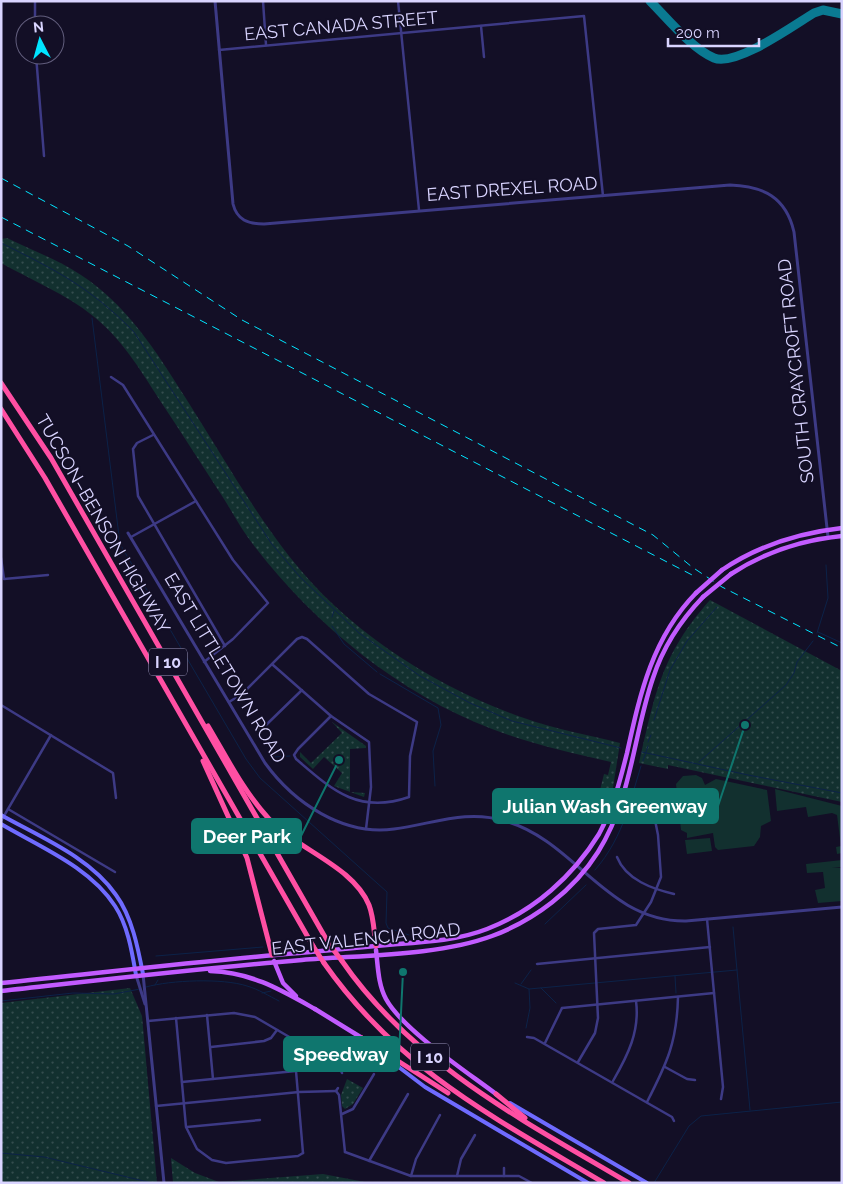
<svg xmlns="http://www.w3.org/2000/svg" width="843" height="1184" font-family="Raleway,sans-serif">
  <style>
    .green { fill: #12302f }
    .park { fill: url(#park-dots) }
    .lines { fill: none; stroke-linecap: round; stroke-linejoin: round }
    .stream { stroke: #0c2248; stroke-width: 1 }
    .taxiway { stroke: #0a7a92; stroke-width: 9 }
    .minor { stroke: #3d3a85; stroke-width: 2.5 }
    .tertiary { stroke: #3d3a85; stroke-width: 3 }
    .secondary { stroke: #6f6bff; stroke-width: 4 }
    .primary { stroke: #c25bff; stroke-width: 4.5 }
    .motorway { stroke: #ff4fa3; stroke-width: 5 }
    .rail { stroke: #00e5ff; stroke-width: 1; stroke-dasharray: 8 6; stroke-linecap: butt }
    .primary-bridge { stroke: #c25bff; stroke-width: 4.5 }
    .motorway-bridge { stroke: #ff4fa3; stroke-width: 5 }
    .labels { text-anchor: middle; stroke-width: 4; stroke-linejoin: round; paint-order: stroke }
    .shield { fill: #130f26; stroke: #9e99be; stroke-width: 1 }
    .shield-label { font-size: 16px; font-weight: bold; fill: #d9d4ff }
    .street-label { font-size: 18px; fill: #d9d4ff; stroke: #130f26 }
    .leader { fill: none; stroke: #0f766e; stroke-width: 2 }
    .callout-dot { fill: #0f766e; stroke: #130f26; stroke-width: 2 }
    .callout { fill: #0f766e; stroke: #0f766e; stroke-width: 2 }
    .callout-label { font-size: 19px; text-anchor: middle; font-weight: bold; fill: #fff }
  </style>
  <defs>
    <pattern id="park-dots" width="8" height="8" patternUnits="userSpaceOnUse" patternTransform="scale(1.25)"><rect width="8" height="8" fill="#12302f"/><path d="M2 2h.1M6 6h.1" fill="none" stroke="#344d4e" stroke-width="1.8" stroke-linecap="round"/></pattern>
  </defs>
  <rect width="100%" height="100%" fill="#130f26"/>
  <!-- green -->
  <g class="green">
    <polygon points="696,775 702,778 705,785 716,779 767,790 771,821 761,826 760,837 754,846 718,850 715,847 713,833 687,838 687,833 681,830 676,784 683,776"/>
    <polygon points="775,789 842,806 842,853 837,854 836,847 841,846 837,815 832,813 808,817 806,807 777,811"/>
    <polygon points="710,838 712,851 687,854 685,840"/>
    <polygon points="842,860 842,867 832,868 842,868 842,901 818,903 815,890 825,888 823,872 807,873 806,864"/>
  </g>
  <!-- park -->
  <g class="park">
    <path d="M7 238C31 250 59 260 81 275 127 305 156 351 185 397 219 450 250 506 289 556 347 631 435 687 524 718 555 729 589 735 620 743L612 794 600 790 604 774 608 775 611 762C571 753 531 744 492 729 400 694 315 625 255 547 243 532 234 515 224 499 202 465 181 432 159 399 140 369 121 338 93 316 66 294 31 280 1 263V239Z"/>
    <path d="M710 600 842 671V802L668 765V769L639 763C655 694 661 655 710 600Z"/>
    <polygon points="332,722 366,746 366,748 350,749 350,792 365,793 364,797 334,786 342,773 324,757 313,769 300,757 300,752 311,763 342,733"/>
    <polygon points="130,988 142,1016 157,1183 1,1183 1,1003"/>
    <polygon points="347,1079 363,1088 353,1104 345,1109 342,1106 341,1095"/>
    <polygon points="171,1158 195,1173 219,1182 323,1174 370,1183 173,1183"/>
  </g>
  <g class="lines">
    <!-- stream -->
    <g class="stream">
      <path d="M1 243C56 270 91 288 134 332L271 543 300 577 359 633 420 676 470 703 512 721 621 748"/>
      <polyline points="92,318 120,544 246,759 260,778 387,892 386,923 388,928 409,935"/>
      <polyline points="332,617 334,611"/>
      <polyline points="332,626 344,644 377,672"/>
      <polyline points="818,632 842,643"/>
      <polyline points="817,633 828,598 826,565"/>
      <polyline points="380,674 438,708 441,725 433,751 435,786"/>
      <polyline points="654,720 670,670 687,641 717,607"/>
      <polyline points="648,742 651,735"/>
      <polyline points="642,752 748,775 842,793"/>
      <polyline points="274,757 290,756"/>
      <polyline points="643,761 648,746"/>
      <polyline points="699,762 786,685 794,673 797,662 813,641"/>
      <polyline points="629,806 641,766"/>
      <path d="M595 870C609 854 619 835 626 815"/>
      <polyline points="545,924 586,885"/>
      <polyline points="733,927 750,1110"/>
      <polyline points="156,956 263,947"/>
      <polyline points="675,976 676,993"/>
      <polyline points="515,983 529,989 530,1008 526,1028"/>
      <polyline points="521,984 531,970"/>
      <polyline points="155,985 158,980"/>
      <path d="M146 987C171 980 223 978 247 986 258 989 269 996 279 1001"/>
      <polyline points="541,988 556,1003"/>
      <polyline points="529,989 737,970"/>
      <polyline points="262,993 271,991"/>
      <polyline points="1,1001 73,993 114,994 140,989"/>
      <polyline points="1,1153 44,1157 152,1183"/>
      <polyline points="654,1183 689,1126 701,1116 842,1102"/>
    </g>
    <!-- taxiway -->
    <path class="taxiway" d="M650 1C667 18 692 49 714 58 736 67 794 25 814 13L823 10 842 14"/>
    <!-- minor -->
    <g class="minor">
      <polyline points="263,1 266,45"/>
      <polyline points="398,1 419,210"/>
      <polyline points="35,25 35,1"/>
      <polyline points="481,26 484,57"/>
      <polyline points="219,50 584,16 603,196"/>
      <polyline points="36,55 44,156"/>
      <polyline points="111,377 123,385 233,560 268,603 233,639 204,662"/>
      <polyline points="153,435 137,443 133,449 138,496 225,646"/>
      <polyline points="131,537 196,501"/>
      <polyline points="1,558 4,579 48,575"/>
      <polyline points="273,665 331,716 369,742 371,787 366,829"/>
      <path d="M229 702 242 694 297 639 302 637 307 639 369 694 417 722 410 756 409 797C358 815 331 789 296 759L294 755 298 749 331 716"/>
      <polyline points="1,705 113,773 116,798"/>
      <polyline points="259,728 266,725 302,690"/>
      <polyline points="8,809 115,872"/>
      <polyline points="1,821 51,735"/>
      <path d="M617 857C626 880 653 889 674 894"/>
      <polyline points="707,919 723,1087 721,1099"/>
      <polyline points="537,964 710,947"/>
      <polyline points="562,1008 714,993"/>
      <polyline points="207,1015 213,1079"/>
      <polyline points="176,1018 186,1127 197,1149 212,1160 226,1163 298,1156 303,1153"/>
      <polyline points="148,1021 234,1013 255,1017 339,1066 342,1073"/>
      <polyline points="527,1037 534,1038 672,1117 674,1121"/>
      <polyline points="545,1043 562,1008"/>
      <polyline points="211,1047 264,1041 271,1038 277,1030"/>
      <polyline points="578,1062 595,1033 598,1018 594,933 598,929 636,925 651,902 661,877 658,835 650,795"/>
      <polyline points="665,1067 687,1079 695,1080"/>
      <path d="M613 1081C628 1055 640 1031 636 1001"/>
      <polyline points="182,1082 296,1071"/>
      <polyline points="338,1088 336,1091 339,1095 345,1152"/>
      <path d="M647 1102C667 1063 677 1042 678 997"/>
      <polyline points="156,1106 299,1092 336,1091"/>
      <polyline points="342,1114 353,1109 374,1074"/>
      <polyline points="187,1127 260,1120"/>
      <polyline points="345,1152 411,1176 519,1176 532,1183"/>
      <polyline points="303,1153 296,1071 297,1062 306,1047"/>
      <polyline points="369,1161 408,1094"/>
      <polyline points="504,1168 504,1176"/>
      <polyline points="411,1176 416,1159 440,1115"/>
      <polyline points="457,1176 461,1159 475,1135"/>
    </g>
    <!-- tertiary -->
    <g class="tertiary">
      <path d="M215 1 233 204C237 220 248 224 264 224L730 185C763 186 786 197 794 232L828 537"/>
      <path d="M128 533 265 763C294 803 343 836 394 829 433 824 466 809 505 821 576 841 606 922 686 921L842 907"/>
      <polyline points="143,974 164,1183"/>
      <polyline points="136,975 145,1004"/>
    </g>
    <!-- secondary -->
    <g class="secondary">
      <path d="M1 815C40 837 90 857 116 895 132 917 138 948 143 974"/>
      <path d="M1 824C40 847 90 867 115 906 128 926 132 952 136 975"/>
      <polyline points="371,1046 425,1087 588,1183"/>
      <polyline points="510,1103 647,1183"/>
    </g>
    <!-- primary -->
    <g class="primary">
      <path d="M722 570C759 545 798 533 842 528"/>
      <path d="M731 574C765 552 801 540 842 536"/>
      <path d="M376 950C378 967 378 984 386 999 403 1030 467 1072 496 1094"/>
      <polyline points="274,961 283,983 296,996"/>
      <path d="M210 971C251 972 281 990 315 1009"/>
      <path d="M1 983C100 973 199 961 299 953 332 950 365 947 398 944 428 942 459 940 487 929 534 911 573 876 599 834 613 808 620 781 627 753 640 694 652 638 696 593"/>
      <path d="M1 991C101 980 202 968 302 960 361 955 438 956 492 936 535 920 574 890 598 852 632 798 633 736 653 678 663 647 681 620 703 597"/>
      <polyline points="315,1009 362,1038"/>
    </g>
    <!-- motorway -->
    <g class="motorway">
      <polyline points="1,383 51,458 329,944"/>
      <polyline points="1,409 45,478 313,946"/>
      <path d="M208 726C227 758 244 792 269 819 298 850 353 866 369 905 374 918 374 933 376 946"/>
      <polyline points="203,761 247,858 272,955"/>
      <path d="M342 961C413 1064 524 1121 629 1183"/>
      <path d="M324 963C399 1070 495 1118 604 1183"/>
      <polyline points="362,1038 448,1093"/>
      <polyline points="496,1094 525,1118"/>
    </g>
    <!-- rail -->
    <g class="rail">
      <polyline points="1,178 128,246 242,320 653,535 692,567 722,587 842,648"/>
      <polyline points="1,217 696,577"/>
    </g>
    <!-- primary-bridge -->
    <g class="primary-bridge">
      <polyline points="696,593 722,570"/>
      <polyline points="703,597 731,574"/>
    </g>
    <!-- motorway-bridge -->
    <g class="motorway-bridge">
      <polyline points="329,944 342,961"/>
      <polyline points="313,946 324,963"/>
    </g>
  </g>
  <g class="labels">
    <!-- shield labels -->
    <g class="shield">
      <rect x="149" y="648.5" width="38" height="27" rx="4"/>
      <rect x="411" y="1043.5" width="38" height="27" rx="4"/>
    </g>
    <g class="shield-label">
      <text x="168" y="668">I 10</text>
      <text x="430" y="1063">I 10</text>
    </g>
    <!-- street labels -->
    <g class="street-label">
      <text transform="translate(341 26) rotate(-5)" y="6">EAST CANADA STREET</text>
      <text transform="translate(512 189) rotate(-4)" y="6">EAST DREXEL ROAD</text>
      <text transform="translate(796 371) rotate(-96)" y="6">SOUTH CRAYCROFT ROAD</text>
      <text transform="translate(103 524) rotate(60)" y="6">TUCSON–BENSON HIGHWAY</text>
      <text transform="translate(225 668) rotate(59)" y="6">EAST LITTLETOWN ROAD</text>
      <text transform="translate(366 939) rotate(-6)" y="6">EAST VALENCIA ROAD</text>
    </g>
  </g>
  <!-- callouts -->
  <path class="leader" d="M745 725L718 806M339 760L301 836M403 972L399 1054"/>
  <g class="callout-dot">
    <circle cx="745" cy="725" r="5"/>
    <circle cx="339" cy="760" r="5"/>
    <circle cx="403" cy="972" r="5"/>
  </g>
  <g class="callout">
    <rect x="493" y="789" width="225" height="34" rx="5"/>
    <rect x="192" y="819" width="109" height="34" rx="5"/>
    <rect x="284" y="1037" width="115" height="34" rx="5"/>
  </g>
  <g class="callout-label">
    <text x="605" y="813">Julian Wash Greenway</text>
    <text x="247" y="843">Deer Park</text>
    <text x="341" y="1061">Speedway</text>
  </g>
  <!-- border -->
  <rect width="843" height="1184" fill="none" stroke="#d9d4ff" stroke-width="5"/>
  <!-- north arrow -->
  <g transform="translate(40 40) rotate(354)"><circle r="24" fill="#130f26" stroke="#625e7d"/>
  <path d="M0-4L9 19L0 12L-9 19Z" fill="#00e5ff"/>
  <text y="-8" font-size="14" font-weight="bold" text-anchor="middle" fill="#d9d4ff">N</text>
  </g>
  <!-- scale -->
  <path d="M668 38v8h91v-8" fill="none" stroke="#d9d4ff" stroke-width="2.5"/>
  <text x="676" y="38" font-size="15" fill="#d9d4ff" stroke="#130f26" stroke-width="4" paint-order="stroke">200 m</text>
</svg>
